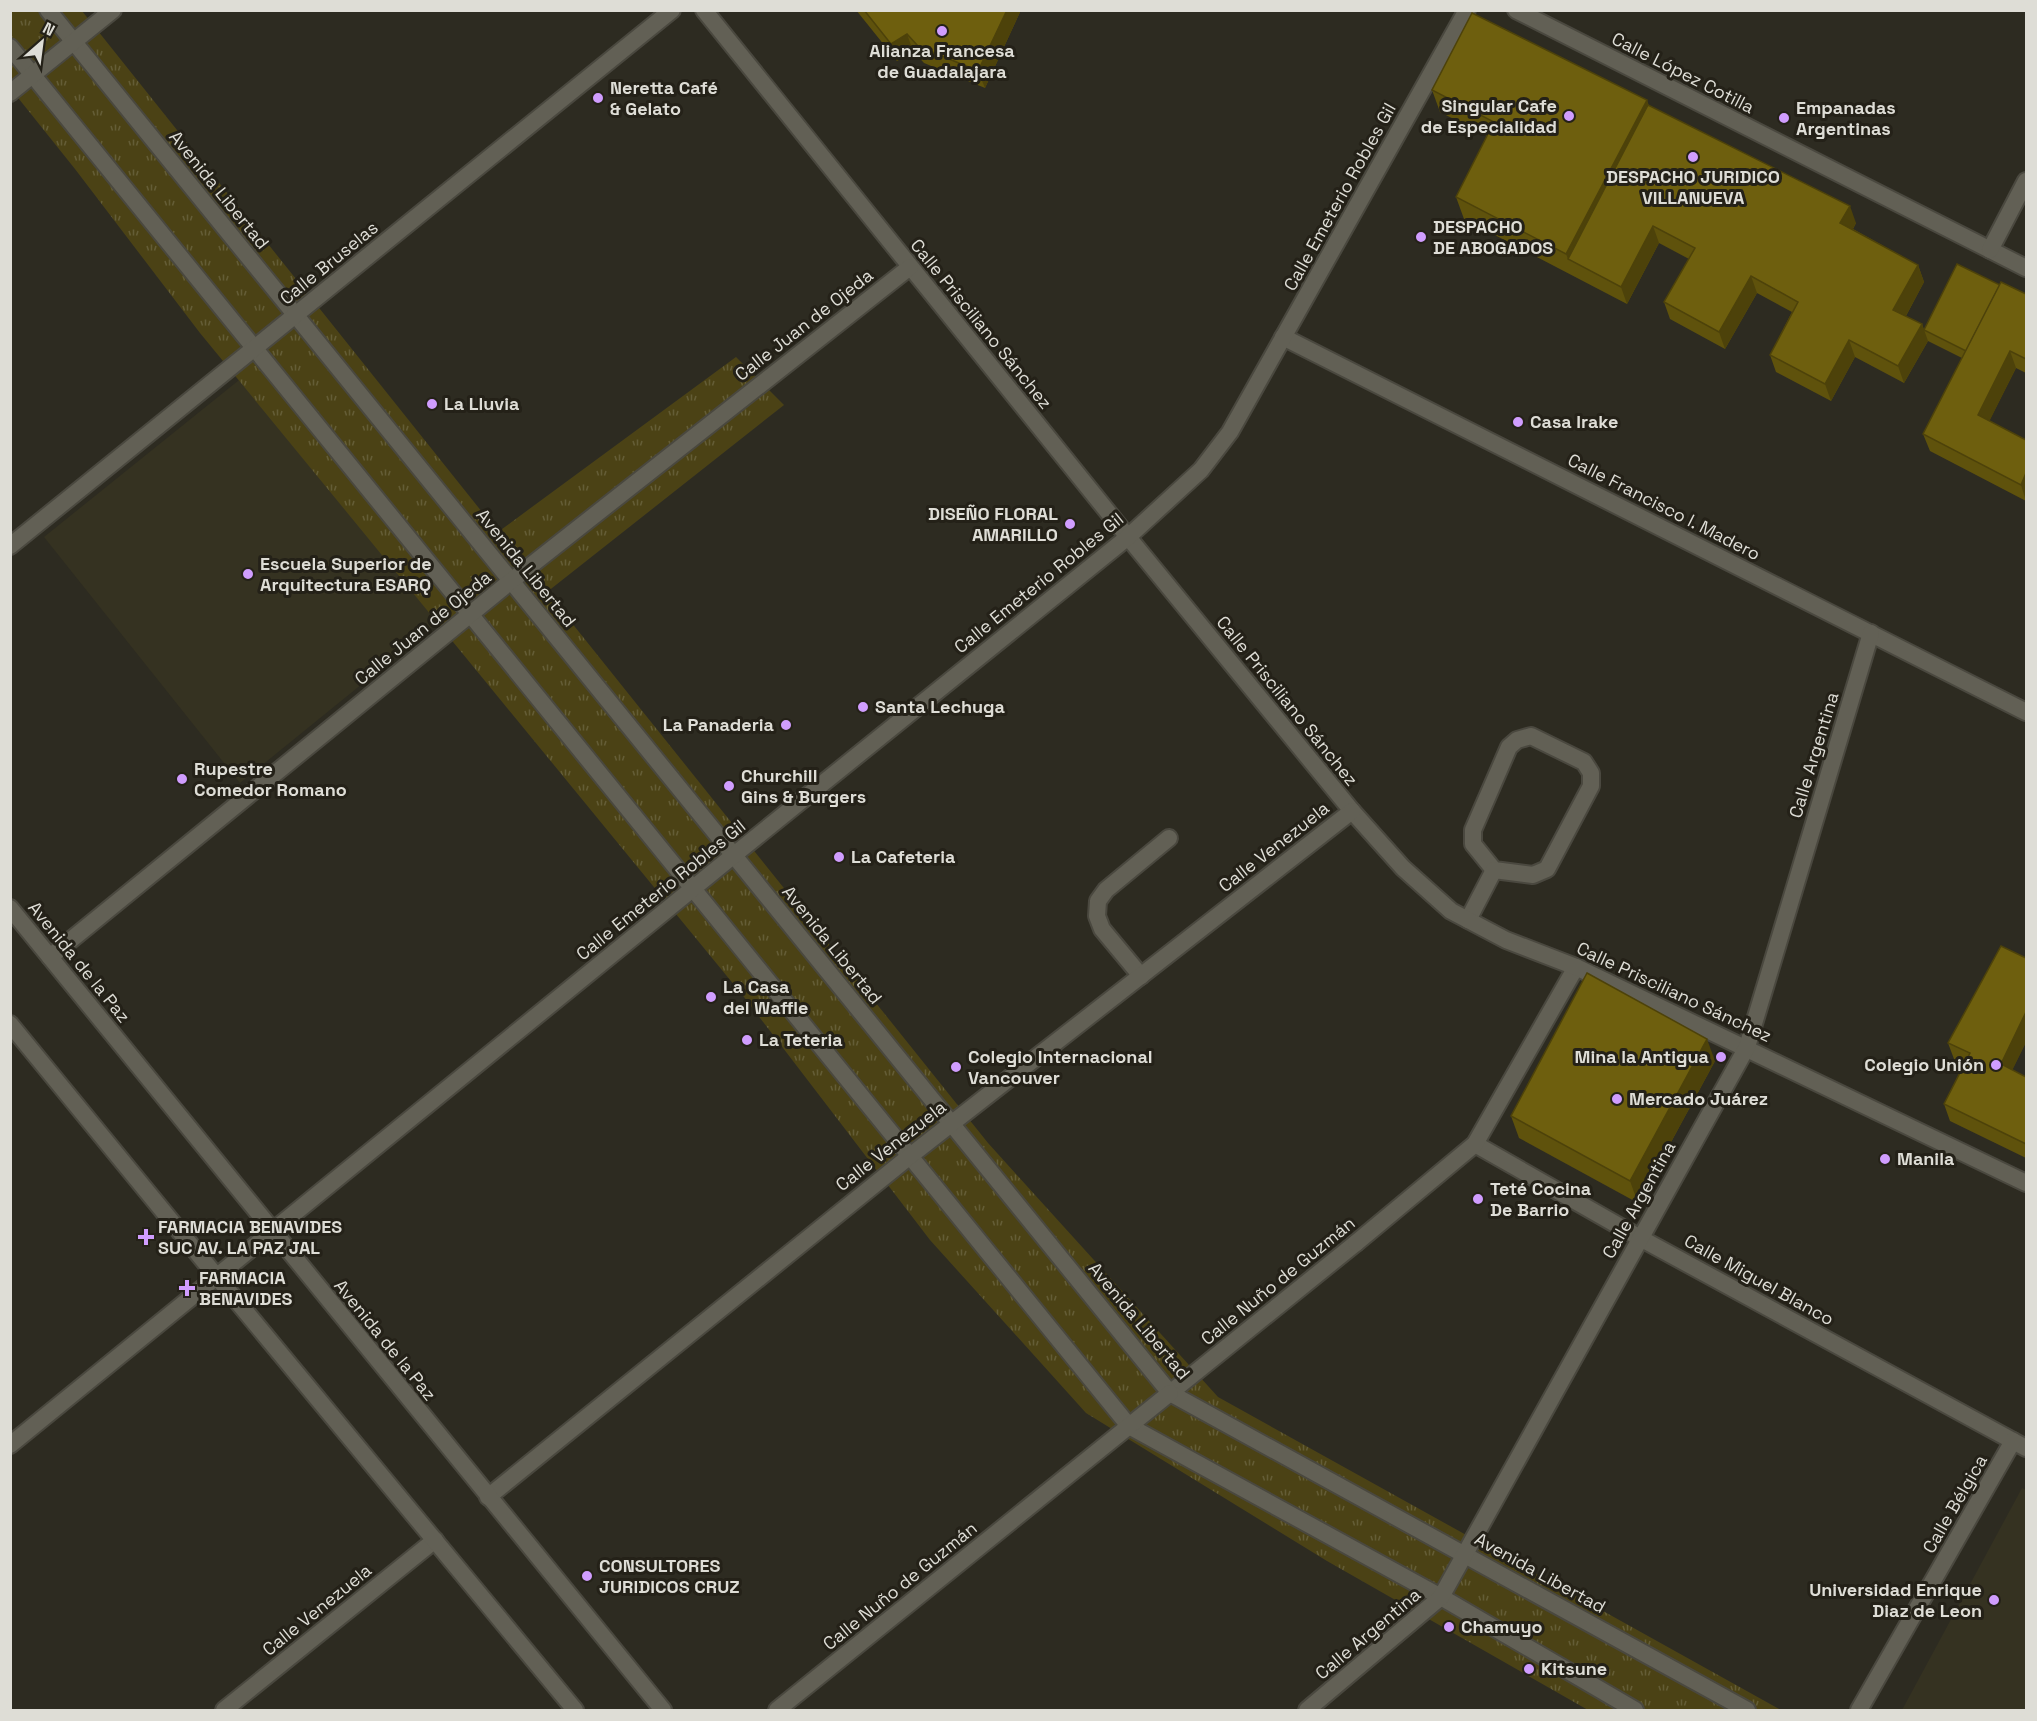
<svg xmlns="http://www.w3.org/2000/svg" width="2037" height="1721" font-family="'Space Grotesk',sans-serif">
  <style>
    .built { fill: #353221 }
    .park { fill: url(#park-tufts) }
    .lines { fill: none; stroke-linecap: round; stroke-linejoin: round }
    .service-casing { stroke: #4a483f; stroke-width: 20 }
    .pedestrian-casing { stroke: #4a483f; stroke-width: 20 }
    .minor-casing { stroke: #4a483f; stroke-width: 20 }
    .tertiary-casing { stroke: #4a483f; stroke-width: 20 }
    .service { stroke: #626055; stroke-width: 16 }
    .pedestrian { stroke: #626055; stroke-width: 16 }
    .minor { stroke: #626055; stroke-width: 16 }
    .tertiary { stroke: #626055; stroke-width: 16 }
    .wall { fill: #5f520c }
    .shaded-wall { fill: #4d420a }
    .building { fill: #6e5f0e; stroke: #4d420a; stroke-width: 1.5 }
    .poi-dot { fill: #d09dfe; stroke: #242118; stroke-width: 2 }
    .labels { text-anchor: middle; stroke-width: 6; stroke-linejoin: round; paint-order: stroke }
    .poi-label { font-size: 18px; font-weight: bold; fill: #deddd6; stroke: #242118; text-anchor: start }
    .street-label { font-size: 18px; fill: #deddd6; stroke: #242118 }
  </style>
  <defs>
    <pattern id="park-tufts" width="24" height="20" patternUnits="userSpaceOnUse" patternTransform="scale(1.5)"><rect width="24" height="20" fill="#4b4215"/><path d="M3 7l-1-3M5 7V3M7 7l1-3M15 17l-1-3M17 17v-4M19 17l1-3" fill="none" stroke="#645d36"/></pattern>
  </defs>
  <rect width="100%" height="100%" fill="#2d2b21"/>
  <!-- built -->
  <g class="built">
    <polygon points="254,368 452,611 240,783 44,537"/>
    <polygon points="2022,1488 2026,1490 2026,1710 1902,1710"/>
  </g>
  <!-- park -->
  <polygon class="park" points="10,11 82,11 498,532 736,357 784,405 547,592 988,1143 1218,1397 1781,1710 1588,1710 1327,1561 1086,1413 930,1240 744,997 200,333 75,169 11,89"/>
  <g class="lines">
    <defs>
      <g id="service">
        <polygon points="1531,736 1584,762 1591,773 1591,786 1547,869 1533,875 1494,870 1473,844 1473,830 1509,747 1517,740"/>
        <polyline points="1468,920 1494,870"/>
        <polyline points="1141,976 1102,929 1097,916 1098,901 1106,890 1169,838"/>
        <polyline points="1170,1393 1356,1243"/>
      </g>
      <g id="pedestrian">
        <polyline points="1475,1144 1640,1238"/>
        <polyline points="1356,1243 1475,1144 1576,967"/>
      </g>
      <g id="minor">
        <polyline points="48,10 1170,1393 1747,1710"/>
        <polyline points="704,10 1128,537 1352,811 1403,868 1451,911 1506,940 1576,967 2026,1183"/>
        <polyline points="1516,10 2026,268"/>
        <polyline points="10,47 1129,1426 1441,1597 1635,1710"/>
        <polyline points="10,93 113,10"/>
        <polyline points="1990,250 2026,181"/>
        <polyline points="1283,337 2026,712"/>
        <polyline points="10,546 672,10"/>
        <polyline points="50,957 511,581 910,267"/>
        <polyline points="1640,1238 2026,1448"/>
        <polyline points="10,1445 734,855 1128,537 1201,470 1230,432 1467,10"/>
        <polyline points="488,1497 910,1156 1352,811"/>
        <polyline points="224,1710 435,1540"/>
        <polyline points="777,1710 1170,1393"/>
        <polyline points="1307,1710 1441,1597 1747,1047 1871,633"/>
        <polyline points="1859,1710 2013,1441"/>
      </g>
      <g id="tertiary">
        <polyline points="10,908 663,1710"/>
        <polyline points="10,1024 217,1277 575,1710"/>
      </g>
    </defs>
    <!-- service casing -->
    <use href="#service" class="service-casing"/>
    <!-- pedestrian casing -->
    <use href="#pedestrian" class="pedestrian-casing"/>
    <!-- minor casing -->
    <use href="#minor" class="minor-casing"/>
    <!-- tertiary casing -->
    <use href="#tertiary" class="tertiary-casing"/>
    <!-- service -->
    <use href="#service" class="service"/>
    <!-- pedestrian -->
    <use href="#pedestrian" class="pedestrian"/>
    <!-- minor -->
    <use href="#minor" class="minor"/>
    <!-- tertiary -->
    <use href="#tertiary" class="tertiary"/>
  </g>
  <!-- wall -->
  <g class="wall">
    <polygon points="856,10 1021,10 985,88 924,63 913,51 897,61"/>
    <polygon points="1432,90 1647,100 1648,105 1856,223 1853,229 1918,265 1924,282 1906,316 1922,324 1924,330 2000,285 2026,294 2026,373 2016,368 1989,421 2026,440 2026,501 1930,451 1923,434 1962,358 1928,341 1904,383 1855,357 1831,401 1776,372 1770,355 1792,312 1757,293 1725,349 1670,319 1664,302 1689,259 1659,243 1627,304 1464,219 1456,197 1487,136 1440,112"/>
    <polygon points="2026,958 2026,1042 2012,1070 2026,1077 2026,1158 1950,1121 1944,1104 1964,1064 1954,1059 1948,1043"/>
    <polygon points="1715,1061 1638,1203 1519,1138 1511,1116"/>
  </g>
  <!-- shaded-wall -->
  <g class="shaded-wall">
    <polygon points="1007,10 1021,10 985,88 978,71"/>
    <polygon points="907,34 913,51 897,61 891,44"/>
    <polygon points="1647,100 1655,122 1568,259 1566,254"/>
    <polygon points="1850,206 1856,223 1847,240 1840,223"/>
    <polygon points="1653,226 1659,243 1627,304 1621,287"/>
    <polygon points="1918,265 1924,282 1900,327 1893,310"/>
    <polygon points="1751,276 1757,293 1725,349 1719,332"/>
    <polygon points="1922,324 1928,341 1904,383 1898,366"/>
    <polygon points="1849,340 1855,357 1831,401 1825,384"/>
    <polygon points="2010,351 2016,368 1984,432 1978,415"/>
    <polygon points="2026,473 2026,501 2021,485"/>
    <polygon points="2026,1012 2026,1042 2007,1081 2001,1064"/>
    <polygon points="1707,1039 1715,1061 1638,1203 1630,1181"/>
  </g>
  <!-- building -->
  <g class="building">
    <polygon points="864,10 1007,10 978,71 918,46 907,34 891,44"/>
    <polygon points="1472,13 1647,100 1566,254 1456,197 1494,122 1432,90"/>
    <polygon points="1648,105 1850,206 1840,223 1918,265 1893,310 1922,324 1898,366 1849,340 1825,384 1770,355 1798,302 1751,276 1719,332 1664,302 1695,248 1653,226 1621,287 1568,259"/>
    <polygon points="1957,264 2000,285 1966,351 1924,330"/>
    <polygon points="2001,282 2026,294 2026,359 2010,351 1978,415 2026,440 2026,473 2021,485 1923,434"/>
    <polygon points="2001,946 2026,958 2026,1012 2001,1064 2026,1077 2026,1144 1944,1104 1970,1053 1948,1043"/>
    <polygon points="1587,973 1707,1039 1630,1181 1511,1116"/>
  </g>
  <!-- markers -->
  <g class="poi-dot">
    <circle cx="942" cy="31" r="6"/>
    <circle cx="598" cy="98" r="6"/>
    <circle cx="1569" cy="116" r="6"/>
    <circle cx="1784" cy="118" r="6"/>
    <circle cx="1693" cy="157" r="6"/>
    <circle cx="1421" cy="237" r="6"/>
    <circle cx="432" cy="404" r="6"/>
    <circle cx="1518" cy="422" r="6"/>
    <circle cx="1070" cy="524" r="6"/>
    <circle cx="248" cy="574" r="6"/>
    <circle cx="863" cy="707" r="6"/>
    <circle cx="786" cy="725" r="6"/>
    <circle cx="182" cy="779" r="6"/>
    <circle cx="729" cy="786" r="6"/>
    <circle cx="839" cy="857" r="6"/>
    <circle cx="711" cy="997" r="6"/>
    <circle cx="747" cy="1040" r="6"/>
    <circle cx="1721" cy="1057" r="6"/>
    <circle cx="1996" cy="1065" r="6"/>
    <circle cx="956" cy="1067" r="6"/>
    <circle cx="1617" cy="1099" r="6"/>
    <circle cx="1885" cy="1159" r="6"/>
    <circle cx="1478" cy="1199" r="6"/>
    <path d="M143 1228h6v6h6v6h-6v6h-6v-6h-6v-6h6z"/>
    <path d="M184 1279h6v6h6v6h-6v6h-6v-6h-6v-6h6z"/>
    <circle cx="587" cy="1576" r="6"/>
    <circle cx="1994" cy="1600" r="6"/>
    <circle cx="1449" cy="1627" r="6"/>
    <circle cx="1529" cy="1669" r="6"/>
  </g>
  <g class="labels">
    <!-- poi labels -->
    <g class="poi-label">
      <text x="942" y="57" text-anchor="middle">Alianza Francesa<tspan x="942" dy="21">de Guadalajara</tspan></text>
      <text x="610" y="94">Neretta Café<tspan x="610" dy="21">&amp; Gelato</tspan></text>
      <text x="1557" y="112" text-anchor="end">Singular Cafe<tspan x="1557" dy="21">de Especialidad</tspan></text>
      <text x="1796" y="114">Empanadas<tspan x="1796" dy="21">Argentinas</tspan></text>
      <text x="1693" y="183" text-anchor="middle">DESPACHO JURIDICO<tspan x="1693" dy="21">VILLANUEVA</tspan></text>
      <text x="1433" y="233">DESPACHO<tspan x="1433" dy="21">DE ABOGADOS</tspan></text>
      <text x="444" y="410">La Lluvia</text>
      <text x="1530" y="428">Casa Irake</text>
      <text x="1058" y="520" text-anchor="end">DISEÑO FLORAL<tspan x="1058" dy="21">AMARILLO</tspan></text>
      <text x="260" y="570">Escuela Superior de<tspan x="260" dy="21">Arquitectura ESARQ</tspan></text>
      <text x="875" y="713">Santa Lechuga</text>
      <text x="774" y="731" text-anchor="end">La Panaderia</text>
      <text x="194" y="775">Rupestre<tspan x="194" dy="21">Comedor Romano</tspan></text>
      <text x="741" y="782">Churchill<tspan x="741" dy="21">Gins &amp; Burgers</tspan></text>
      <text x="851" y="863">La Cafeteria</text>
      <text x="723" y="993">La Casa<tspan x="723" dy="21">del Waffle</tspan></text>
      <text x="759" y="1046">La Teteria</text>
      <text x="968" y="1063">Colegio Internacional<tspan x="968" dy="21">Vancouver</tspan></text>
      <text x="1709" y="1063" text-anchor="end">Mina la Antigua</text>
      <text x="1984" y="1071" text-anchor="end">Colegio Unión</text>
      <text x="1629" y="1105">Mercado Juárez</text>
      <text x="1897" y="1165">Manila</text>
      <text x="1490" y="1195">Teté Cocina<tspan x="1490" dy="21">De Barrio</tspan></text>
      <text x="158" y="1233">FARMACIA BENAVIDES<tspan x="158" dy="21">SUC AV. LA PAZ JAL</tspan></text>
      <text x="199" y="1284">FARMACIA<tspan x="199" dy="21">BENAVIDES</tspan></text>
      <text x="599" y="1572">CONSULTORES<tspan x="599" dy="21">JURIDICOS CRUZ</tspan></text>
      <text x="1982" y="1596" text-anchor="end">Universidad Enrique<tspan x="1982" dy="21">Diaz de Leon</tspan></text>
      <text x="1461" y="1633">Chamuyo</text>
      <text x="1541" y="1675">Kitsune</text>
    </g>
    <!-- street labels -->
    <g class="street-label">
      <text transform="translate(1683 73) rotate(27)" y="6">Calle López Cotilla</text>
      <text transform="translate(219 190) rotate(51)" y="6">Avenida Libertad</text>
      <text transform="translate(1340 197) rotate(-61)" y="6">Calle Emeterio Robles Gil</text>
      <text transform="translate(329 263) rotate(-39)" y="6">Calle Bruselas</text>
      <text transform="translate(981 324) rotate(51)" y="6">Calle Prisciliano Sánchez</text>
      <text transform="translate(804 325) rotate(-38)" y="6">Calle Juan de Ojeda</text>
      <text transform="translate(1664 507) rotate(27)" y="6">Calle Francisco I. Madero</text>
      <text transform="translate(526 568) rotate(51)" y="6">Avenida Libertad</text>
      <text transform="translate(1039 583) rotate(-39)" y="6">Calle Emeterio Robles Gil</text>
      <text transform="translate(423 628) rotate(-39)" y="6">Calle Juan de Ojeda</text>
      <text transform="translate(1287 701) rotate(51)" y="6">Calle Prisciliano Sánchez</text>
      <text transform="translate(1814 755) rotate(-73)" y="6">Calle Argentina</text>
      <text transform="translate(1274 847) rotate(-38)" y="6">Calle Venezuela</text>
      <text transform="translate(661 890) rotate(-39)" y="6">Calle Emeterio Robles Gil</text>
      <text transform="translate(832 945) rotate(51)" y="6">Avenida Libertad</text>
      <text transform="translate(79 962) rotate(51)" y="6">Avenida de la Paz</text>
      <text transform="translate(1674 992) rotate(25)" y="6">Calle Prisciliano Sánchez</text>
      <text transform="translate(891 1146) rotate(-38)" y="6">Calle Venezuela</text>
      <text transform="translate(1639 1200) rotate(-61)" y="6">Calle Argentina</text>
      <text transform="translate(1759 1280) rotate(29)" y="6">Calle Miguel Blanco</text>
      <text transform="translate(1278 1281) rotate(-39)" y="6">Calle Nuño de Guzmán</text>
      <text transform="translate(1139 1321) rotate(50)" y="6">Avenida Libertad</text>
      <text transform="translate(385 1340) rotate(51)" y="6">Avenida de la Paz</text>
      <text transform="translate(1955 1504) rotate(-60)" y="6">Calle Bélgica</text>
      <text transform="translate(1540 1573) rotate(29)" y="6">Avenida Libertad</text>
      <text transform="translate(900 1586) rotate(-39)" y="6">Calle Nuño de Guzmán</text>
      <text transform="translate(317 1610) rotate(-39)" y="6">Calle Venezuela</text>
      <text transform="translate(1368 1634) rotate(-40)" y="6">Calle Argentina</text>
    </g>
  </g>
  <!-- border -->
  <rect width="2037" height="1721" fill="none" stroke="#deddd6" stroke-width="24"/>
  <!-- north arrow -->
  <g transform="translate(42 42) rotate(28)" stroke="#242118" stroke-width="4.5" paint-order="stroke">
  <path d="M0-4.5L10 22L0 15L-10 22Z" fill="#deddd6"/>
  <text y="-9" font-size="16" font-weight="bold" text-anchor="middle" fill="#deddd6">N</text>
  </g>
</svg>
